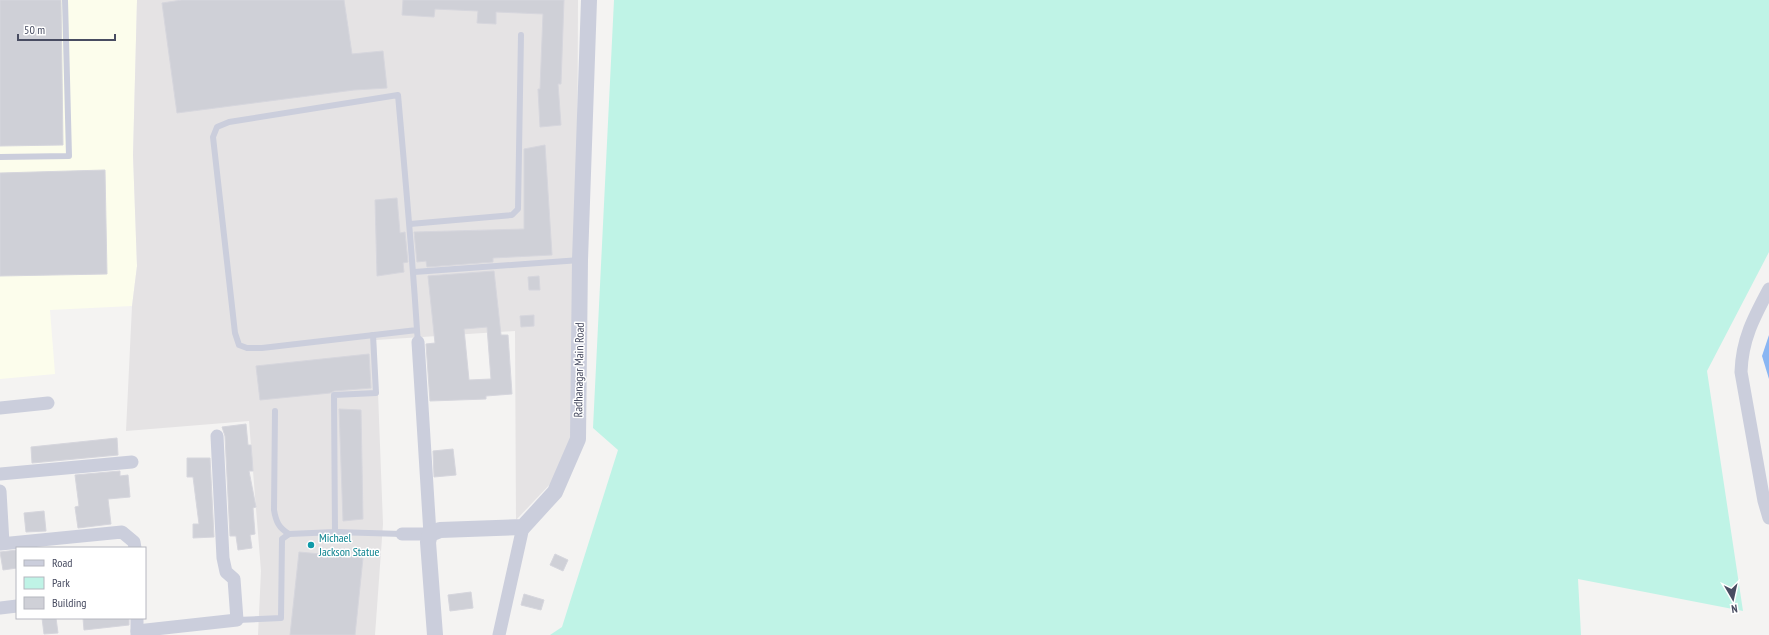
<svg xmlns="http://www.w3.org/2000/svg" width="1769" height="635" font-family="'PT Sans Narrow',sans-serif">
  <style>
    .commercial { fill: #fcfdec }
    .education { fill: #e5e3e4 }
    .green { fill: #bff3e6 }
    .water { fill: #8ab6f2 }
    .building { fill: #cfd0d7; stroke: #d6d6dd; fill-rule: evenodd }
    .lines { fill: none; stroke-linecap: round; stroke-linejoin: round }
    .service { stroke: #cbcedc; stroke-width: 6 }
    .minor { stroke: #cbcedc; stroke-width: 13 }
    .tertiary { stroke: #cbcedc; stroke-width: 16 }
    .culture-dot { fill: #0f9aa8; stroke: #fff; stroke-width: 1.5 }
    .labels { text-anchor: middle; stroke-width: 3; stroke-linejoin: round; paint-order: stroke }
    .street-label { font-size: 12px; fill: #484c61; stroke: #fff }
    .culture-label { font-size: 12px; fill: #0d838f; stroke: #fff; text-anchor: start }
  </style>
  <rect width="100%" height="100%" fill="#f4f3f2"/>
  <!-- commercial -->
  <polygon class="commercial" points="0,0 137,0 133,155 137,266 132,306 50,310 55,374 0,379"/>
  <!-- education -->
  <polygon class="education" points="137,0 578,0 576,433 553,481 516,520 515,331 376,340 383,524 375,635 258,635 261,571 249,421 126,431 132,306 137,266 133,155"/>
  <!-- green -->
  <polygon class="green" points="614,0 1769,0 1769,252 1707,371 1743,611 1578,579 1581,635 550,635 562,627 618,450 593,428"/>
  <!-- water -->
  <polygon class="water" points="1769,335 1769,379 1762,356"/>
  <!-- building -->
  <g class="building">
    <polygon points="0,0 61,0 63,145 0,146"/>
    <polygon points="182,0 344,0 352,54 383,51 387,88 354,90 177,113 162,3"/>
    <polygon points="403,0 564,0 561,84 558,84 561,125 540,127 538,89 540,89 543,14 496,12 496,24 477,23 478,11 435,9 434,17 402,15"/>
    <polygon points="545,145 552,255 493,258 493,262 427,267 426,261 417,262 414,232 524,229 524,149"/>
    <polygon points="105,170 107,274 0,276 0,173"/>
    <polygon points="397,198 400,233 405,232 408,262 403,263 404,272 377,276 375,200"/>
    <path d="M494 271 501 335H508L512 394 486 396V399L430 401 426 344 435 343 428 276ZM487 327 491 379 469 380 464 329Z"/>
    <polygon points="539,276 540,290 529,290 528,277"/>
    <polygon points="534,315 534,326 521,327 520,316"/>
    <polygon points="369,354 371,388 334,391 330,393 260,400 256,366"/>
    <polygon points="339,409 361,410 363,519 343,521"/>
    <polygon points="246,424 248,445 251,445 252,457 253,471 249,471 256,507 253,508 255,534 250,535 252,548 238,550 236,536 230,536 225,436 222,427"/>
    <polygon points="117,438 118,455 32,463 31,447"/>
    <polygon points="453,449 456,475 434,477 433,451"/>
    <polygon points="187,458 210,458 214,537 193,538 193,524 199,524 193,477 187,477"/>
    <polygon points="120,471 120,476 128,475 130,497 108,499 111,524 78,528 75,507 79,506 75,475"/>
    <polygon points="44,511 46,531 26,532 24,513"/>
    <polygon points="17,550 17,568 3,570 0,552"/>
    <polygon points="299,552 363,558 355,635 290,635"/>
    <polygon points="555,554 568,560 563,571 550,565"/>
    <polygon points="471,592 473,608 450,611 448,595"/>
    <polygon points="524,594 544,600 541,610 521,605"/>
    <polygon points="42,618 56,618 58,633 44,634"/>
    <polygon points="83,618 129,618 129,625 84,630"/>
  </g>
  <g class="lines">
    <!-- service -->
    <g class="service">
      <polyline points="0,157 69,156 65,0"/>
      <polyline points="410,224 512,215 518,209 521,35"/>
      <polyline points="414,272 580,260"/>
      <path d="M417 330 262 348H247L239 345 235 333 213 137 217 127 229 122 398 95C405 173 412 251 417 330L418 342"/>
      <path d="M275 411 274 510C276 522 279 528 289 534"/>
      <polyline points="335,532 402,534"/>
      <polyline points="237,620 281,618 282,539 289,534 335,532 334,395 376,393 373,335"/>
    </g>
    <!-- minor -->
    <g class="minor">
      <path d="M1769 289C1754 317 1742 339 1741 372L1764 501 1769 518"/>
      <polyline points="0,408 48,403"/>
      <polyline points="0,474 132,462"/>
      <polyline points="0,491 3,543"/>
      <polyline points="402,534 430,534 418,342"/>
      <polyline points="0,544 122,532 134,542 135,548"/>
      <polyline points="0,608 17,606"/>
      <polyline points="137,631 237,620 234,579 226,572 223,558 217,436"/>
      <polyline points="137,635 137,618"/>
      <polyline points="499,635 523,527"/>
    </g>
    <!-- tertiary -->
    <polyline class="tertiary" points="435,635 428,542 430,534 440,530 523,527 555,492 578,439 580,260 589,0"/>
  </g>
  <!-- markers -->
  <circle class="culture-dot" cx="311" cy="545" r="4"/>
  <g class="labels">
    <!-- street labels -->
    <g class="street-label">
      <text transform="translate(579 370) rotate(-89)" y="4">Radhanagar Main Road</text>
    </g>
    <!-- culture labels -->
    <g class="culture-label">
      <text x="319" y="542">Michael<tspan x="319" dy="14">Jackson Statue</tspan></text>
    </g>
  </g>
  <!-- legend -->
  <rect x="16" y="547" width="130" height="72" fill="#ffffff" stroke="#b6b7c0"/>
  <rect x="24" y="560" width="20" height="6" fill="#cbcedc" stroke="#b6b7c0"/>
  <text x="52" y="567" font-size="12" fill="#484c61">Road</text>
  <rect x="24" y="577" width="20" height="12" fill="#bff3e6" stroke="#b6b7c0"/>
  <text x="52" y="587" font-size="12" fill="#484c61">Park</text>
  <rect x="24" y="597" width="20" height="12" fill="#cfd0d7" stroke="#b6b7c0"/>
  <text x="52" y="607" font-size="12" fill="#484c61">Building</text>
  <!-- north arrow -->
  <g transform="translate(1733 599) rotate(171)" stroke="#ffffff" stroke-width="3" paint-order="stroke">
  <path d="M0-3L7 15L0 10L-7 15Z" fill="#484c61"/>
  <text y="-6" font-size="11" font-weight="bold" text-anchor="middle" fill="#484c61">N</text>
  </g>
  <!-- scale -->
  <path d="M18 34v6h97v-6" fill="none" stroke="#484c61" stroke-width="2"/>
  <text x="24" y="34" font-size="12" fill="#484c61" stroke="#ffffff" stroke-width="3" paint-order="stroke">50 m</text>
</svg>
